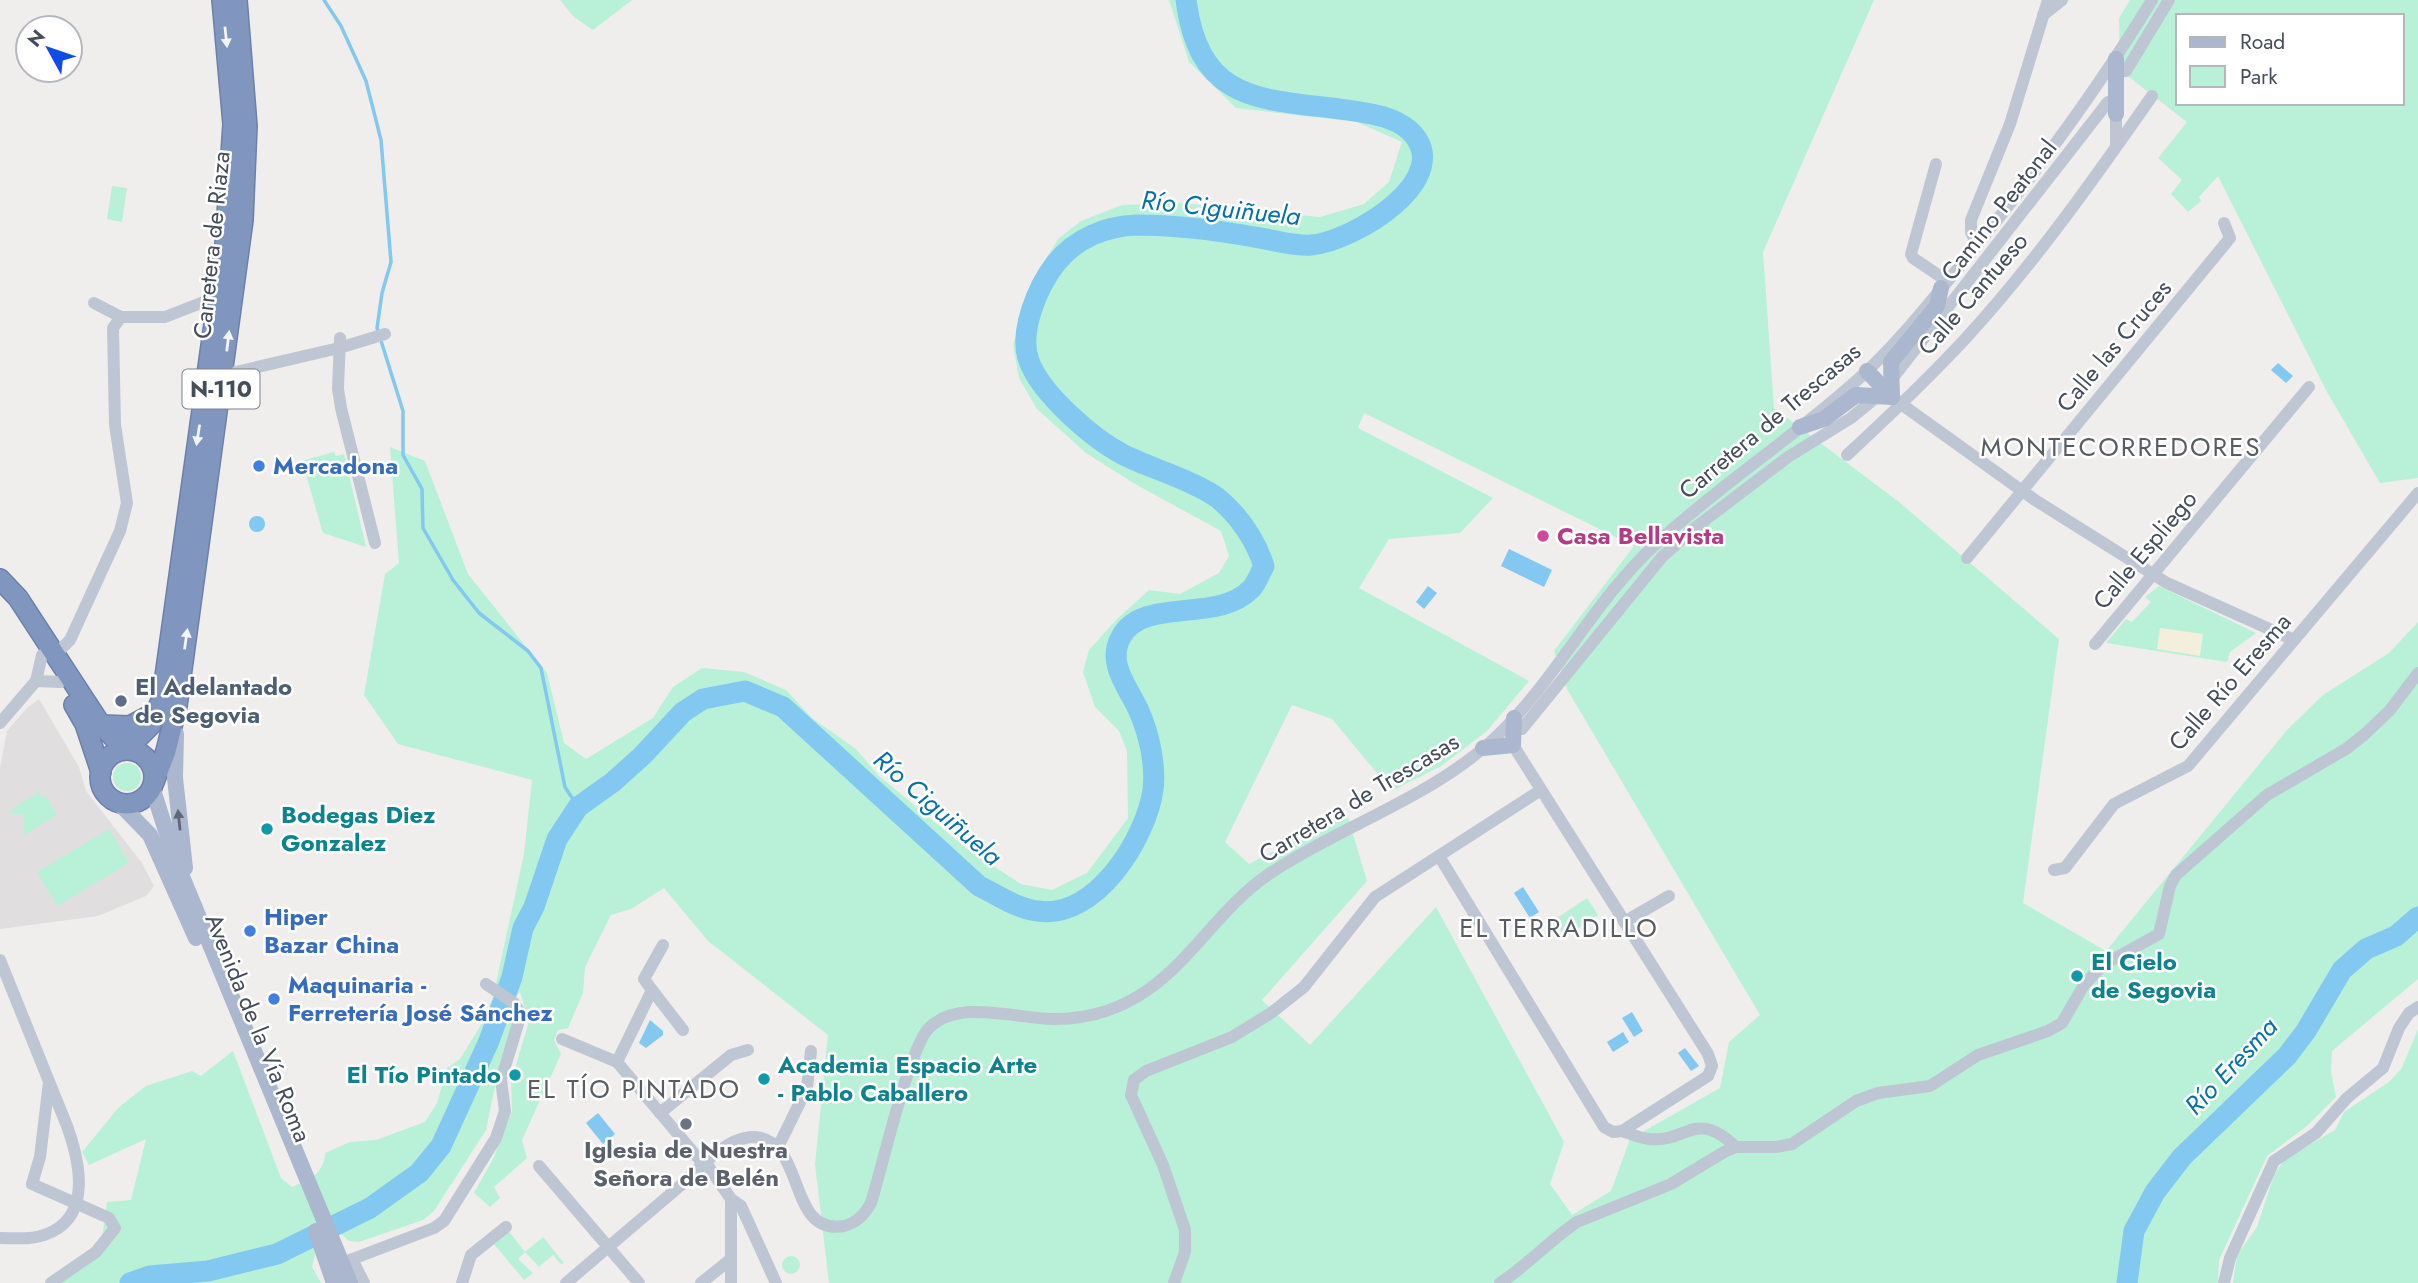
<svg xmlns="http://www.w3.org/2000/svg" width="2418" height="1283" font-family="Jost,sans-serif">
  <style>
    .education { fill: #e1dedf }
    .green { fill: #b8f1d7; fill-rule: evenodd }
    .sand { fill: #f3efdc }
    .water { fill: #82c8f0 }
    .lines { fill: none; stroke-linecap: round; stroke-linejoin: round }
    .stream { stroke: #82c8f0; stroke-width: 3.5 }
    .river { stroke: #82c8f0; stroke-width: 21 }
    .highway-casing { stroke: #6d80ab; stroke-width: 22 }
    .minor { stroke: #bfc6d3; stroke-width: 12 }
    .major { stroke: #abb7ce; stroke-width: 16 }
    .highway { stroke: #8196bf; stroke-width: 19 }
    .oneway { fill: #f2f4f9 }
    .oneway2 { fill: #5e6878 }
    .shop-dot { fill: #3f7fe0; stroke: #fff; stroke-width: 2.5 }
    .hotel-dot { fill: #d1479c; stroke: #fff; stroke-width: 2.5 }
    .service-dot { fill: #5c6f8a; stroke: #fff; stroke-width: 2.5 }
    .culture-dot { fill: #0f9aa8; stroke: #fff; stroke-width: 2.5 }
    .worship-dot { fill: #6b7280; stroke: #fff; stroke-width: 2.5 }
    .labels { text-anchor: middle; stroke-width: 5; stroke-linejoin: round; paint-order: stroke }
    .shield { fill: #fff; stroke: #7c828c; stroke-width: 2 }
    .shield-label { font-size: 23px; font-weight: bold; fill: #444d5b }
    .street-label { font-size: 24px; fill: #444d5b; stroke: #fff }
    .shop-label { font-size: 24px; font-weight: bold; fill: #366cbe; stroke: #fff; text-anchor: start }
    .hotel-label { font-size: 24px; font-weight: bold; fill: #b23c85; stroke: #fff; text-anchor: start }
    .service-label { font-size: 24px; font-weight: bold; fill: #4e5e75; stroke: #fff; text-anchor: start }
    .culture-label { font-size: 24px; font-weight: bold; fill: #0d838f; stroke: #fff; text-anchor: start }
    .worship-label { font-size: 24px; font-weight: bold; fill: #5b616d; stroke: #fff }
    .water-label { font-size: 26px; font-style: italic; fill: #056fae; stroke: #fff }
    .neighbourhood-label { font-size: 26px; letter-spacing: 2px; fill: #595c62; stroke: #fff }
  </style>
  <rect width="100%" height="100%" fill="#f0eded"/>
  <!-- education -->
  <polygon class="education" points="39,699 79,767 86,791 142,863 154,886 146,896 98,916 0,929 0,768 7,731 27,708"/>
  <!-- green -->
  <g class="green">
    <polygon points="560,0 632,0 593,30 574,17"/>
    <path d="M1169 0H1874L1763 252 1774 408 1899 502 2059 639 2023 903 2106 951 2287 730 2323 695 2389 653 2418 622V979L2332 1051 2331 1072 2336 1097 2307 1126 2267 1156 2219 1260 2218 1283H829L815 1164 828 1035 708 941 664 888 631 909 611 915 585 967 583 993 568 1028 558 1030 554 1040 561 1054 522 1140 527 1158 494 1187 500 1198 490 1207 474 1193 493 1159 512 1111 511 1082 529 1021 520 992 510 1002 514 1007 513 1025 500 1062 486 1130 434 1211 423 1220 359 1242 349 1241 340 1233 317 1246 312 1267 321 1283H53L102 1239 107 1202 131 1200 146 1139 89 1165 82 1152 119 1107 146 1086 192 1071 201 1076 233 1051 281 1178 292 1187C310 1179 324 1174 325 1153L350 1142 376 1140 425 1122 437 1103 447 1068 460 1059 484 1020 493 997 524 854 532 780 398 744 364 695 385 574 399 563 390 447 425 461 468 574 547 673 564 743 586 759 653 718 673 687 702 668 744 672 786 690 812 718 856 749 879 776 967 849 1021 884 1052 890 1087 873 1128 818 1127 751 1119 731 1095 707 1083 672 1089 650 1117 619 1149 590 1180 594 1219 573 1229 556 1221 531 1135 484 1086 453 1037 409 1019 378 1013 345 1032 281 1059 238 1081 221 1122 205 1181 203 1320 217 1364 204 1389 182 1402 142 1357 122 1236 108 1189 62ZM1364 413 1634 546 1554 651 1567 689 1760 1015 1729 1042 1720 1088 1630 1139 1611 1191 1572 1215 1550 1184 1564 1142 1436 907 1310 1045 1262 1000 1367 881 1347 814 1249 864 1225 842 1292 705 1332 719 1392 791 1441 766 1487 731 1529 681 1359 588 1389 539 1460 533 1493 498 1358 428Z"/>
    <path d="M2130 0H2418V478L2380 483 2327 392 2218 176 2199 197 2201 201 2188 212 2171 194 2182 180 2158 158 2187 122 2120 70 2119 18ZM2178 16H2402V103H2178Z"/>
    <polygon points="112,186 127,188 122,222 107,219"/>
    <polygon points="334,452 336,456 344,454 366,547 323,533 302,461"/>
    <polygon points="2159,586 2256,633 2230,652 2227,662 2106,643 2126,619 2132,622 2151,602 2145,597"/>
    <circle cx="127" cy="777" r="14"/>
    <polygon points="39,792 42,798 46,796 57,815 24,835 24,814 11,814 11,810"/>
    <polygon points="109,829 129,863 57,906 37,872"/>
    <polygon points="1587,898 1598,915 1565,937 1554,920"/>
    <polygon points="2418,1029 2418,1283 2233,1283 2237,1255 2257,1227 2274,1175 2285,1159 2335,1130 2344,1112 2389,1082 2402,1068"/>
    <polygon points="508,1230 525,1252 543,1237 564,1263 561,1264 553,1255 539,1267 525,1252 518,1259 533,1273 524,1280 493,1243"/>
    <circle cx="791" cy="1265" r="9"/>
  </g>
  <!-- sand -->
  <polygon class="sand" points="2160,628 2203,634 2200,656 2157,649"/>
  <!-- water -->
  <g class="water">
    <polygon points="2278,363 2293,376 2286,383 2271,370"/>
    <circle cx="257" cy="524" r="8"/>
    <polygon points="1509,549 1552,570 1544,587 1501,566"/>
    <polygon points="1428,586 1437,593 1424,609 1416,602"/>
    <polygon points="1523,887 1539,912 1530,918 1514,893"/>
    <polygon points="1632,1012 1643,1031 1634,1037 1622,1018"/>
    <polygon points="650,1020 663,1031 663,1035 646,1048 639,1043"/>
    <polygon points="1623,1032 1629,1042 1613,1052 1607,1042"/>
    <polygon points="1685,1048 1699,1066 1691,1071 1678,1053"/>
    <polygon points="598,1113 615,1134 603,1144 586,1123"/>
  </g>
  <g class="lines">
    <!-- stream -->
    <polyline class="stream" points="324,0 341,26 366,81 381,140 391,262 382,293 377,328 403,411 403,455 422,489 423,528 453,580 479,613 528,651 541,668 565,787 578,807"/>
    <!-- river -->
    <g class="river">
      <path d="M130 1283 150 1276 208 1271 277 1254 370 1208 419 1173 441 1146 489 1041 512 977 523 928 534 907 557 839 578 807 613 782 642 756 683 712 703 699 745 691 783 707 979 886C998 895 1017 909 1038 911 1096 920 1146 838 1153 790 1156 764 1149 734 1139 711 1129 688 1106 664 1121 637 1143 596 1217 624 1251 589 1257 583 1260 573 1264 566 1255 539 1241 518 1219 499 1197 482 1150 468 1124 455 1093 439 1041 394 1029 361 1018 332 1038 286 1056 263 1076 238 1106 226 1137 225 1176 225 1215 230 1254 237 1271 239 1294 247 1311 245 1353 242 1460 177 1409 130 1394 117 1373 114 1354 111 1267 98 1200 108 1186 0"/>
      <polyline points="2127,1283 2134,1231 2155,1192 2182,1157 2287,1056 2306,1031 2342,970 2366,949 2396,936 2418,917"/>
    </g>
    <defs>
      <g id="highway">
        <polyline points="0,579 18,598 101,725 116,740 135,751"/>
        <polyline points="74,705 85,724 101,772"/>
        <polyline points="101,725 130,726 156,712"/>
        <polyline points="126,750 151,725 162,698 225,245 233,124 222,0"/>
        <circle cx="127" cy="777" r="27"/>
        <polyline points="154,782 166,751 177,706 243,220 247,126 237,0"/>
      </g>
    </defs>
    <!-- highway casing -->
    <use href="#highway" class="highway-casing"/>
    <!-- minor -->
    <g class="minor">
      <polyline points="2043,15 2062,0"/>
      <polyline points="2126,71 2169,0"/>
      <polyline points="2116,114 2116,146"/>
      <polyline points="1936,164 1911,254 1913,258 1947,281"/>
      <polyline points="1977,245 1971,232 1971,220 2010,124 2048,0"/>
      <polyline points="94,303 121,317"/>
      <polyline points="340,338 338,389 341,408 375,543"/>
      <polyline points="223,375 339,348 385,334"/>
      <polyline points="1895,375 2108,102"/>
      <polyline points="1897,401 2035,500 2167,583 2294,640"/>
      <path d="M1847 455C1888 417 1928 379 1966 338 2034 264 2094 179 2152 96"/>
      <polyline points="1967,558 2230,238 2224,223"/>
      <polyline points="2095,644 2309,387"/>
      <polyline points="56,654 70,640 120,531 127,503 115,425 113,328 121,317 165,317 219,296"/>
      <polyline points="36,681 60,682"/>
      <polyline points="0,723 36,681 42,655"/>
      <polyline points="1522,729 1662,557 1692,530 1788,457 1851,418 1874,399"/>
      <polyline points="1439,856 1604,1127 1613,1132 1622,1131 1708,1076 1712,1066 1708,1054 1513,745"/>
      <polyline points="2054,870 2065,868 2114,804 2188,766 2418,493"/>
      <polyline points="1624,922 1669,896"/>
      <path d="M0 960 67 1126C80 1162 93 1219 44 1235 31 1240 14 1238 0 1238"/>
      <polyline points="652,990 644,979 663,945"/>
      <polyline points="562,1039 617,1062 704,1165"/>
      <polyline points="617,1062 652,990 683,1030"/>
      <polyline points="49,1082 40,1157 32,1184 109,1218 115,1228 96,1252 51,1283"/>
      <polyline points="660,1113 731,1055 748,1050"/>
      <path d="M1622 1131C1631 1134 1640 1138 1649 1139 1688 1143 1694 1108 1736 1147"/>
      <polyline points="778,1147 807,1088 811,1051"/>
      <polyline points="706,1163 731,1199 731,1283"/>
      <polyline points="539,1166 639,1283"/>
      <polyline points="731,1199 741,1206 776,1283"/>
      <polyline points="352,1259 364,1283"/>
      <polyline points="342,1263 434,1228 444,1221 496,1138 505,1111 501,1080 521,1014 514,1003 486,984"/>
      <polyline points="462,1283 471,1255 506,1227"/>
      <path d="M566 1283C604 1251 642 1218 680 1186 696 1171 714 1152 733 1142 740 1139 747 1137 754 1137 807 1140 786 1236 844 1226 857 1223 865 1214 871 1203 882 1168 909 1048 929 1028 959 998 1016 1019 1054 1019 1089 1019 1120 1010 1149 989 1194 957 1223 905 1269 874 1342 825 1434 797 1498 735 1558 677 1595 599 1657 543 1723 482 1799 434 1865 373 1903 337 1936 295 1969 255 2036 173 2097 90 2152 0"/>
      <polyline points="701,1283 731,1259"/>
      <polyline points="1174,1283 1185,1252 1185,1230 1163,1165 1131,1095 1134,1080 1146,1071 1232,1037 1271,1013 1304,987 1375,897 1541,790"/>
      <path d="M1500 1283C1528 1265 1550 1240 1577 1222L1671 1184 1724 1152 1736 1147H1776L1792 1144 1856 1101 1878 1093 1930 1086 1978 1055 2048 1031 2062 1023 2084 985 2103 965 2159 934 2170 886 2176 875 2267 795 2346 749 2365 734 2390 710 2418 673"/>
      <polyline points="2224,1283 2230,1258 2274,1161 2316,1133 2347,1098 2383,1068 2399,1028 2409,1013 2418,1007"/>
    </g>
    <!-- major -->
    <g class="major">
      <polyline points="2116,114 2116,59"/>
      <polyline points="1867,371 1892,397"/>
      <polyline points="1892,397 1891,362 1937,306 1941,288"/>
      <polyline points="1800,427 1824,419 1856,395 1892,397"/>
      <polyline points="176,734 175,778 185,868"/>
      <polyline points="1483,748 1513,745 1514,718"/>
      <polyline points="152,787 176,862 350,1283"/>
      <polyline points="118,802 150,835 196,938"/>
      <polyline points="316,1231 334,1283"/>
    </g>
    <!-- highway -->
    <use href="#highway" class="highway"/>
  </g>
  <!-- one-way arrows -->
  <defs><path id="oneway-solid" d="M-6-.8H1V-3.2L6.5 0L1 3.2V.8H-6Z" transform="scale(1.75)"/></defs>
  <g class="oneway">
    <use href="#oneway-solid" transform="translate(226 37) rotate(84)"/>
    <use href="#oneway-solid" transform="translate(228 341) rotate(-83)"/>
    <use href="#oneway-solid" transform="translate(198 435) rotate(99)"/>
    <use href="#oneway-solid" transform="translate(186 639) rotate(-82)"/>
  </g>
  <use class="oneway2" href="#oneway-solid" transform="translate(179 820) rotate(-96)"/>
  <!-- markers -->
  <g class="shop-dot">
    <circle cx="259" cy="466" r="7"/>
    <circle cx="250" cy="931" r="7"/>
    <circle cx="274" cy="999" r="7"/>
  </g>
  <circle class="hotel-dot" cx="1543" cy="536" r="7"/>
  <circle class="service-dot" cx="121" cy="701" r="7"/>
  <g class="culture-dot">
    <circle cx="267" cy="829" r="7"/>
    <circle cx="2077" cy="976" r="7"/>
    <circle cx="515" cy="1075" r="7"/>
    <circle cx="764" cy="1079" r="7"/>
  </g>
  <circle class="worship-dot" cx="686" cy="1124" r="7"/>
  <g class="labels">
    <!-- shield labels -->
    <rect class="shield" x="182.5" y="369.5" width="77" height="39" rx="5"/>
    <g class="shield-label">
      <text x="221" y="397">N-110</text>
    </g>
    <!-- street labels -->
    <g class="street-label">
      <text transform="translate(1999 210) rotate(-52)" y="8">Camino Peatonal</text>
      <text transform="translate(212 245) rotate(-84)" y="8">Carretera de Riaza</text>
      <text transform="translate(1973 294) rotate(-49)" y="8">Calle Cantueso</text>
      <text transform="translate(2114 346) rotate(-50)" y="8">Calle las Cruces</text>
      <text transform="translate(1770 421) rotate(-40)" y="8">Carretera de Trescasas</text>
      <text transform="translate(2145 550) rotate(-50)" y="8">Calle Espliego</text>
      <text transform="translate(2230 682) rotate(-49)" y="8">Calle Río Eresma</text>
      <text transform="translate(1359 798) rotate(-31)" y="8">Carretera de Trescasas</text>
      <text transform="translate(258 1028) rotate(68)" y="8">Avenida de la Vía Roma</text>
    </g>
    <!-- shop labels -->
    <g class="shop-label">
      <text x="273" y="474">Mercadona</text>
      <text x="264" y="925">Hiper<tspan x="264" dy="28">Bazar China</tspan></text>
      <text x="288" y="993">Maquinaria -<tspan x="288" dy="28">Ferretería José Sánchez</tspan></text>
    </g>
    <!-- hotel labels -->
    <g class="hotel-label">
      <text x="1557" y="544">Casa Bellavista</text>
    </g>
    <!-- service labels -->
    <g class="service-label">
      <text x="135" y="695">El Adelantado<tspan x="135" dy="28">de Segovia</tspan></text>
    </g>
    <!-- culture labels -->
    <g class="culture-label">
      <text x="281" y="823">Bodegas Diez<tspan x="281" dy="28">Gonzalez</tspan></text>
      <text x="2091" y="970">El Cielo<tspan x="2091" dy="28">de Segovia</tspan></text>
      <text x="778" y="1073">Academia Espacio Arte<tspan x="778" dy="28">- Pablo Caballero</tspan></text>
      <text x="501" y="1083" text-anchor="end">El Tío Pintado</text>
    </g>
    <!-- worship labels -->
    <g class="worship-label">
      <text x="686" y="1158">Iglesia de Nuestra<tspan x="686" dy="28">Señora de Belén</tspan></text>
    </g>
    <!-- water labels -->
    <g class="water-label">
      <text transform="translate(1221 208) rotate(6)" y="9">Río Ciguiñuela</text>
      <text transform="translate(938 808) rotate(41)" y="9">Río Ciguiñuela</text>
      <text transform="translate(2231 1066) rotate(-47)" y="9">Río Eresma</text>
    </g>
    <!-- neighbourhood labels -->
    <g class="neighbourhood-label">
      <text x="2121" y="456">MONTECORREDORES</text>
      <text x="1559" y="937">EL TERRADILLO</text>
      <text x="634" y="1098">EL TÍO PINTADO</text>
    </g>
  </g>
  <!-- legend -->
  <rect x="2176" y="14" width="228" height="91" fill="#ffffff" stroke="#b4b8bd" stroke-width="2"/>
  <rect x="2190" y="37" width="35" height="10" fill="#abb7ce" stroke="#b4b8bd" stroke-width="2"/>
  <text x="2240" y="49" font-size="21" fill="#444d5b">Road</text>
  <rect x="2190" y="66" width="35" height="21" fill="#b8f1d7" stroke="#b4b8bd" stroke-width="2"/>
  <text x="2240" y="84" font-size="21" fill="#444d5b">Park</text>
  <!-- north arrow -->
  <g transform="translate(49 49) rotate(310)"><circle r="33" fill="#ffffff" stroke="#b4b8bd" stroke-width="2"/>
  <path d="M0-5L12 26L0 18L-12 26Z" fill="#0f4be7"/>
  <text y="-10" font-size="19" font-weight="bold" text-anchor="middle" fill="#444d5b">N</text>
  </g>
</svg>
